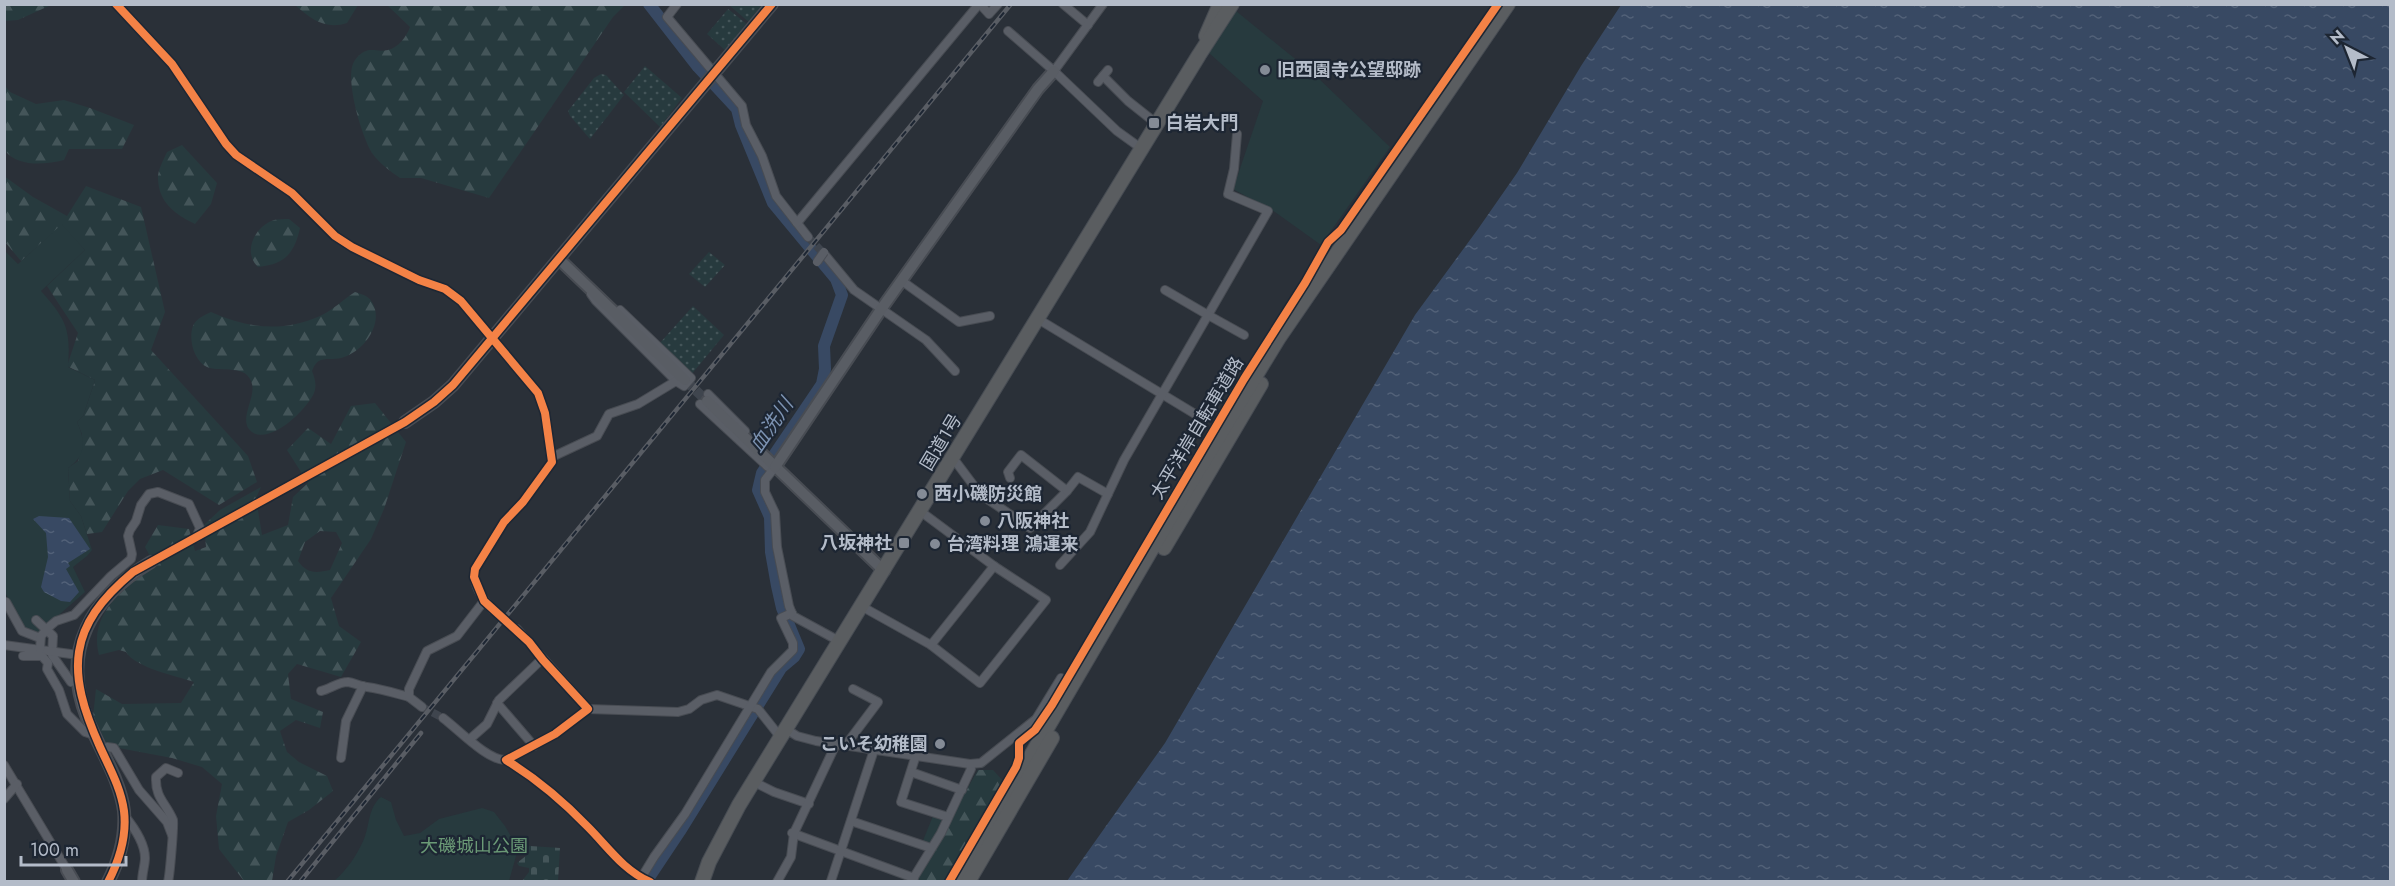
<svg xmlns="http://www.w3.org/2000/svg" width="2395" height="886" font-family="Jost,'Noto Sans JP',sans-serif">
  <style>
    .grass { fill: url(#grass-dots) }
    .forest { fill: url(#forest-firs); fill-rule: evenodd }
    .cemetery { fill: url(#cemetery-stones) }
    .park { fill: #273a3e }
    .water { fill: url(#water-ripples) }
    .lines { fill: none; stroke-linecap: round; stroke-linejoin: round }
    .river { stroke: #384963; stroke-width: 12 }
    .street-tunnel { stroke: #3f454e; stroke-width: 8; stroke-dasharray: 8 4; stroke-linecap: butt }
    .secondary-tunnel { stroke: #3f454e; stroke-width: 10; stroke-dasharray: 10 5; stroke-linecap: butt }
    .street-casing { stroke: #484c53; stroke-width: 10 }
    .secondary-casing { stroke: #484c53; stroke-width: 14 }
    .highway-casing { stroke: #474c53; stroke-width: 16 }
    .street { stroke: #5a5e66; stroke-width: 8 }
    .secondary { stroke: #595d64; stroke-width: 10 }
    .highway { stroke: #5a5d60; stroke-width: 14 }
    .rail-casing { stroke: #595d64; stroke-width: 4.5 }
    .rail { stroke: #1d2633; stroke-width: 2; stroke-dasharray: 7; stroke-linecap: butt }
    .street-bridge-casing { stroke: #484c53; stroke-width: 10; stroke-linecap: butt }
    .street-bridge { stroke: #5a5e66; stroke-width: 8 }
    .cycleway-casing { stroke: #1d2633; stroke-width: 11 }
    .cycleway { stroke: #f48246; stroke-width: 8 }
    .poi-dot { fill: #848b96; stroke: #1d2633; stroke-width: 2 }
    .labels { text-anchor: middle; stroke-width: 4.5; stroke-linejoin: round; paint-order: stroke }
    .poi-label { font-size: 18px; font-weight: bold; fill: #b4bcc9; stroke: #1d2633; text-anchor: start }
    .street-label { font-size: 18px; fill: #b4bcc9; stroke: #1d2633 }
    .park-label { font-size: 18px; fill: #6b9a76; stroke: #1d2633 }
    .water-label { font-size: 20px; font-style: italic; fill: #7c92b1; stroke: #1d2633 }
  </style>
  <defs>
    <pattern id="grass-dots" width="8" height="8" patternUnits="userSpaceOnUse" patternTransform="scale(1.5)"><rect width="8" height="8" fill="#273a3e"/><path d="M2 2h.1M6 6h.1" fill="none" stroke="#445559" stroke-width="1.8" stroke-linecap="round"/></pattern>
    <pattern id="forest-firs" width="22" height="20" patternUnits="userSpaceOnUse" patternTransform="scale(1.5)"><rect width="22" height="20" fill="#273a3e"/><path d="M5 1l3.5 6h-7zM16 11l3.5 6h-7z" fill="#445559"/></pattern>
    <pattern id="cemetery-stones" width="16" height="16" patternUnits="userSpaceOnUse" patternTransform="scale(1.5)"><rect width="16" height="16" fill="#273a3e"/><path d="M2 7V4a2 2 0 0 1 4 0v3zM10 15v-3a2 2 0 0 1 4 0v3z" fill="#445559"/></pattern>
    <pattern id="water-ripples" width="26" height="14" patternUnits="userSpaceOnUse" patternTransform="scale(1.5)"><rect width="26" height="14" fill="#384963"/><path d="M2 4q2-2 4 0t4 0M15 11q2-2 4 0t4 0" fill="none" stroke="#526178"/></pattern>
  </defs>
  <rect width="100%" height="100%" fill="#2a3038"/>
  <!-- grass -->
  <g class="grass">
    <polygon points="729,5 765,5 750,23"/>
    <polygon points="728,9 748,25 726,51 707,34"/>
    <polygon points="645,66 682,98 660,127 624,92"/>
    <polygon points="601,74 606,75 624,95 590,139 570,116 568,111 594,78"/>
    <polygon points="709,252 725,265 705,287 689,274"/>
    <polygon points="693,306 724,335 691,375 659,344"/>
  </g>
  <!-- forest -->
  <g class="forest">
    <polygon points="5,4 51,4 51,5 18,20 5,21"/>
    <path d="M295 5H358L347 23C325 30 311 19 295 5Z"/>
    <path d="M387 5H625L613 17 489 198 421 178H400C391 172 379 163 372 153 362 137 343 76 355 60 368 44 374 53 388 50 398 48 407 36 410 27Z"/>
    <path d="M5 86 10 92 36 104 64 100 90 108 134 125 122 149H69L64 160C44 165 19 167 5 151Z"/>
    <path d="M182 145 217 183 211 204 195 224C175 214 159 203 158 179 157 171 164 159 167 152Z"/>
    <polygon points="4,176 33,197 67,216 86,186 141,207 165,312 151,350 248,456 257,482 219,505 163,470 140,479 128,491 102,532 87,534 81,516 70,501 68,468 78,461 82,434 77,422 83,416 95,380 67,366 78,333 47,286 85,250 62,225 21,261 5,242"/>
    <path d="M289 219 300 228C294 254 285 264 258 267 242 252 255 226 274 220 278 219 284 219 289 219Z"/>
    <path d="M355 292C366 295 372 298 375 309 380 329 362 351 344 357 337 360 328 358 321 360 316 362 314 366 312 371 315 379 317 385 314 393 307 409 271 445 252 432 237 421 256 398 252 384 247 363 221 373 207 367 194 361 188 339 193 326 196 319 204 315 211 312 247 328 282 333 320 316 333 310 344 299 355 292Z"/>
    <path d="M375 403 406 442 384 509 371 539 331 598 339 626 361 642 341 677 297 664 288 674 291 699 323 712 320 728 296 720 280 731 287 752 299 762 327 776 333 791 309 810 288 822 276 856 272 881H244L219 849 216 816 222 784 202 767 172 758 108 746 93 717 96 689 122 704 181 703 194 682C176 676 136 668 126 652L119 650 99 655C88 613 125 588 155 565L145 547 158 525 189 529 195 551 206 547 204 525 220 510 261 487 256 498 262 535 288 525 293 497 308 483 287 450 308 428 331 444 351 406ZM320 531 336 532 342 543 330 570C316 573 307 574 298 561L305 542Z"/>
    <polygon points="978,770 993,770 1003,781 944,881 914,882"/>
  </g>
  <!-- cemetery -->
  <polygon class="cemetery" points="530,846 560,848 558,881 522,881 529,872 529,868 519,866 517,863 527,855 521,849"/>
  <!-- park -->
  <g class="park">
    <polygon points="1236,11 1315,75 1390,147 1321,245 1275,212 1233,189 1263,101 1209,53"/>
    <path d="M62 224 85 250 41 291C66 319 71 329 68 367L95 380 83 416 77 422C86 441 86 456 68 468L70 501 81 516 92 550 87 556 73 567 85 592 36 635 25 633 5 592 4 250 18 264Z"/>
    <path d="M381 797 391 802 396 820 404 836 420 833 439 819 482 808 494 812 505 826 518 849 509 881H334C347 870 357 855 364 839 370 824 368 808 381 797Z"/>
    <polygon points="933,816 944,820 931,845 922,843"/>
  </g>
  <!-- water -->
  <g class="water">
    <polygon points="1621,5 2390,5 2390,881 1067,881 1165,743 1415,315 1478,229 1517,173 1581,66"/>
    <polygon points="39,516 69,518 90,549 68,563 70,566 66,569 79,592 70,602 61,601 44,592 41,587 48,557 46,533 33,519"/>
  </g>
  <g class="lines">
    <!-- river -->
    <polyline class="river" points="646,882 680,831 781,668 794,657 799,649 782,608 777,586 771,552 770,517 758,490 762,473 822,384 825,369 824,346 842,295 836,279 773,203 741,125 737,109 698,67 649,4"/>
    <!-- street-tunnel -->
    <g class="street-tunnel">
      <polyline points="808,237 825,255"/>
      <polyline points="493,610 517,629"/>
      <polyline points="422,707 443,718"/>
    </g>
    <!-- secondary-tunnel -->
    <g class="secondary-tunnel">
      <polyline points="685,380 707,401"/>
      <polyline points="151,562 405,422"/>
    </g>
    <defs>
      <g id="street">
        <path d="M116 4 172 64 226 144 236 155 292 193 335 236 352 247 419 280 445 289 461 301 538 393 545 413 552 462 523 502 504 522 475 569C472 584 483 600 493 610"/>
        <polyline points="677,4 667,17 742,106 746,125 762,156 776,196 808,237"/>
        <polyline points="980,4 989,14 998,4"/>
        <polyline points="1063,4 1088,25"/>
        <polyline points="1008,31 1054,71 1117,131 1142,149"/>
        <polyline points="1054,71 1103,4"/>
        <polyline points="1103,76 1128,101 1157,124"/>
        <polyline points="1098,82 1108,70"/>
        <polyline points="797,223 979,4"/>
        <polyline points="825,255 854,290 926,340 955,371"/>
        <polyline points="902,281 959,322 990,316"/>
        <polyline points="1165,290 1208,315 1268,211 1228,194 1234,169 1237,134"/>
        <polyline points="591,294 596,301 676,381"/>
        <polyline points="1038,319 1195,414"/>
        <polyline points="708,394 745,431"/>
        <polyline points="700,404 768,467 775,467"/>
        <polyline points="552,457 597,436 609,414 638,404 676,381 684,386 691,378 620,310"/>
        <polyline points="953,458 980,494 1030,528 1067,491 1021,455 1008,472 1010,478"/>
        <polyline points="775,467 765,480 765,492 775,513 777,547 789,606 793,616 839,641"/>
        <polyline points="1067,491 1078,477 1108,494"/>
        <polyline points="1060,565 1090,532 1124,460 1208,315 1244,335"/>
        <polyline points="6,602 22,631 40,638"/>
        <polyline points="861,606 931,645 980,683 1046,600 994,566 920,511"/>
        <polyline points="36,620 53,636 52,655 71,682"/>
        <path d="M517 629 588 709 555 734 506 760C537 779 563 801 588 827 608 847 623 870 650 882"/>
        <polyline points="4,645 78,655"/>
        <polyline points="931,645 994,566"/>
        <polyline points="40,649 41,636 50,626 56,621 74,615 111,576 131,559 132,554 128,536 130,530 136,521 141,505 149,494 158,492 189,504 200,528 196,538"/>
        <polyline points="23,656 42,656 48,663 47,669 59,690 67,714 85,732 94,735"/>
        <path d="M321 691C330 689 338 682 348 682 354 683 360 686 367 687 382 689 394 693 409 697"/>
        <polyline points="497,703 534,746"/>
        <polyline points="422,707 409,697 409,689 427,651 457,636 484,601"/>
        <polyline points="588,709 678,712 689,709 701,700 717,695 758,709 781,738"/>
        <path d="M443 718C459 730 488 761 506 760"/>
        <polyline points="786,729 797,736 816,741 970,764 971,769 941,833 911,882"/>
        <polyline points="470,739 487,724 499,700 542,659"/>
        <polyline points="845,746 878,702 853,689"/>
        <polyline points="101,750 107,747 114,748 139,790 167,822 172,835"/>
        <polyline points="916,755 901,802 948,817"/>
        <polyline points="341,758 346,721 363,686"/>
        <polyline points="970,764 981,763 1036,719 1061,678"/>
        <polyline points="4,765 67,870"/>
        <polyline points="911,772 962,790"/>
        <polyline points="754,782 774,792 809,804"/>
        <polyline points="4,799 17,784"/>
        <path d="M124 815C133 826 145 842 145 858 145 865 142 873 142 882"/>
        <polyline points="851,821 931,848"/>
        <polyline points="792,833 914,878"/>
        <polyline points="640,880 654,857 685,814 771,672 793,650 793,643 781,618 792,613"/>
        <polyline points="831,881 874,750"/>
        <path d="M168 882C170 874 174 824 173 820 166 803 155 798 156 777L166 768 178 773"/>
        <polyline points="777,882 791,857 794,833 836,744"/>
      </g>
      <g id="secondary">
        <polyline points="560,260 685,380"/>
        <polyline points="707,401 884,571"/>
        <polyline points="405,422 434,402 453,385 772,4"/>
        <polyline points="775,467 882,308 1038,89 1054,71"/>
        <polyline points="67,870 74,882"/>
        <path d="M108 882C120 859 126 837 124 811 120 779 99 748 87 718 60 650 92 597 151 562"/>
      </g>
      <g id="highway">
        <polyline points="1206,36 1220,4"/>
        <polyline points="1164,548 1261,384"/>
        <polyline points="702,882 709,862 739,805 1199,55 1232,4"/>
        <polyline points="957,882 1188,487 1278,339 1508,4"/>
        <polyline points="968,882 1052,738"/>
      </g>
    </defs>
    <!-- street casing -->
    <use href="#street" class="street-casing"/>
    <!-- secondary casing -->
    <use href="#secondary" class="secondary-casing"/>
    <!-- highway casing -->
    <use href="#highway" class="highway-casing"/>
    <!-- street -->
    <use href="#street" class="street"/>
    <!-- secondary -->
    <use href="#secondary" class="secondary"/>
    <!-- highway -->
    <use href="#highway" class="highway"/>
    <defs>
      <g id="rail">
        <polyline points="287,882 1011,4"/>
        <polyline points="300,882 421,733"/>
      </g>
    </defs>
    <!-- rail casing -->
    <use href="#rail" class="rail-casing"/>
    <!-- rail -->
    <use href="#rail" class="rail"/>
    <defs>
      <polyline id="street-bridge" points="817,262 824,252"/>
    </defs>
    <!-- street-bridge casing -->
    <use href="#street-bridge" class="street-bridge-casing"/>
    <!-- street-bridge -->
    <use href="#street-bridge" class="street-bridge"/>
    <defs>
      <g id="cycleway">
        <path d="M116 4 172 64 226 144 236 155 292 193 335 236 352 247 419 280 445 289 461 301 538 393 545 413 552 462 523 502 504 522 475 569 474 577 484 601 529 642 543 660 588 709 555 734 506 760C537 779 563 801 588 827 608 847 623 870 650 882"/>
        <path d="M108 882C120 859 127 836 124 811 121 788 109 767 100 747 66 671 67 627 133 572L405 422 434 402 453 385 772 4"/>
        <polyline points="949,882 1016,767 1019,758 1019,743 1035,730 1052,705 1244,379 1305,283 1328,242 1341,230 1498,4"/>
      </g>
    </defs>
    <!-- cycleway casing -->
    <use href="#cycleway" class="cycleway-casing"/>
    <!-- cycleway -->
    <use href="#cycleway" class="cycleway"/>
  </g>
  <!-- markers -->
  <g class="poi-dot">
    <circle cx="1265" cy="70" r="6"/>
    <rect x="1148" y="117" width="12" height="12" rx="3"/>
    <circle cx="922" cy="494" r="6"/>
    <circle cx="985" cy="521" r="6"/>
    <rect x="898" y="537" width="12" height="12" rx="3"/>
    <circle cx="935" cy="544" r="6"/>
    <circle cx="940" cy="744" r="6"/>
  </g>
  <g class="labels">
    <!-- poi labels -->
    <g class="poi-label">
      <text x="1277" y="76">旧西園寺公望邸跡</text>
      <text x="1166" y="129">白岩大門</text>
      <text x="934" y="500">西小磯防災館</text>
      <text x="997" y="527">八阪神社</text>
      <text x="892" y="549" text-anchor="end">八坂神社</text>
      <text x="947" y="550">台湾料理 鴻運来</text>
      <text x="928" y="750" text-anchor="end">こいそ幼稚園</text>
    </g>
    <!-- street labels -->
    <g class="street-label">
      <text transform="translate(1197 428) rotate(-59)" y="6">太平洋岸自転車道路</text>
      <text transform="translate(941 442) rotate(-59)" y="6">国道1号</text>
    </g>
    <!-- park labels -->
    <g class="park-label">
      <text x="474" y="852">大磯城山公園</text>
    </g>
    <!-- water labels -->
    <g class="water-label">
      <text transform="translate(771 425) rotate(-56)" y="7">血洗川</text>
    </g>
  </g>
  <!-- border -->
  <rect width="2395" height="886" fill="none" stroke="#b4bcc9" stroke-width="12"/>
  <!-- north arrow -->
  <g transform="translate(2347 48) rotate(318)" stroke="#1d2633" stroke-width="4.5" paint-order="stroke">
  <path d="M0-4.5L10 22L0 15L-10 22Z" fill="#b4bcc9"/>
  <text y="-9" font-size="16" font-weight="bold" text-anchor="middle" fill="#b4bcc9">N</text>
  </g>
  <!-- scale -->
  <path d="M21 856v9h105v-9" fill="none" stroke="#b4bcc9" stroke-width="3"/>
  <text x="30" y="856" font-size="18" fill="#b4bcc9" stroke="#1d2633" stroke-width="4.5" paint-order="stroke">100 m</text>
</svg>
